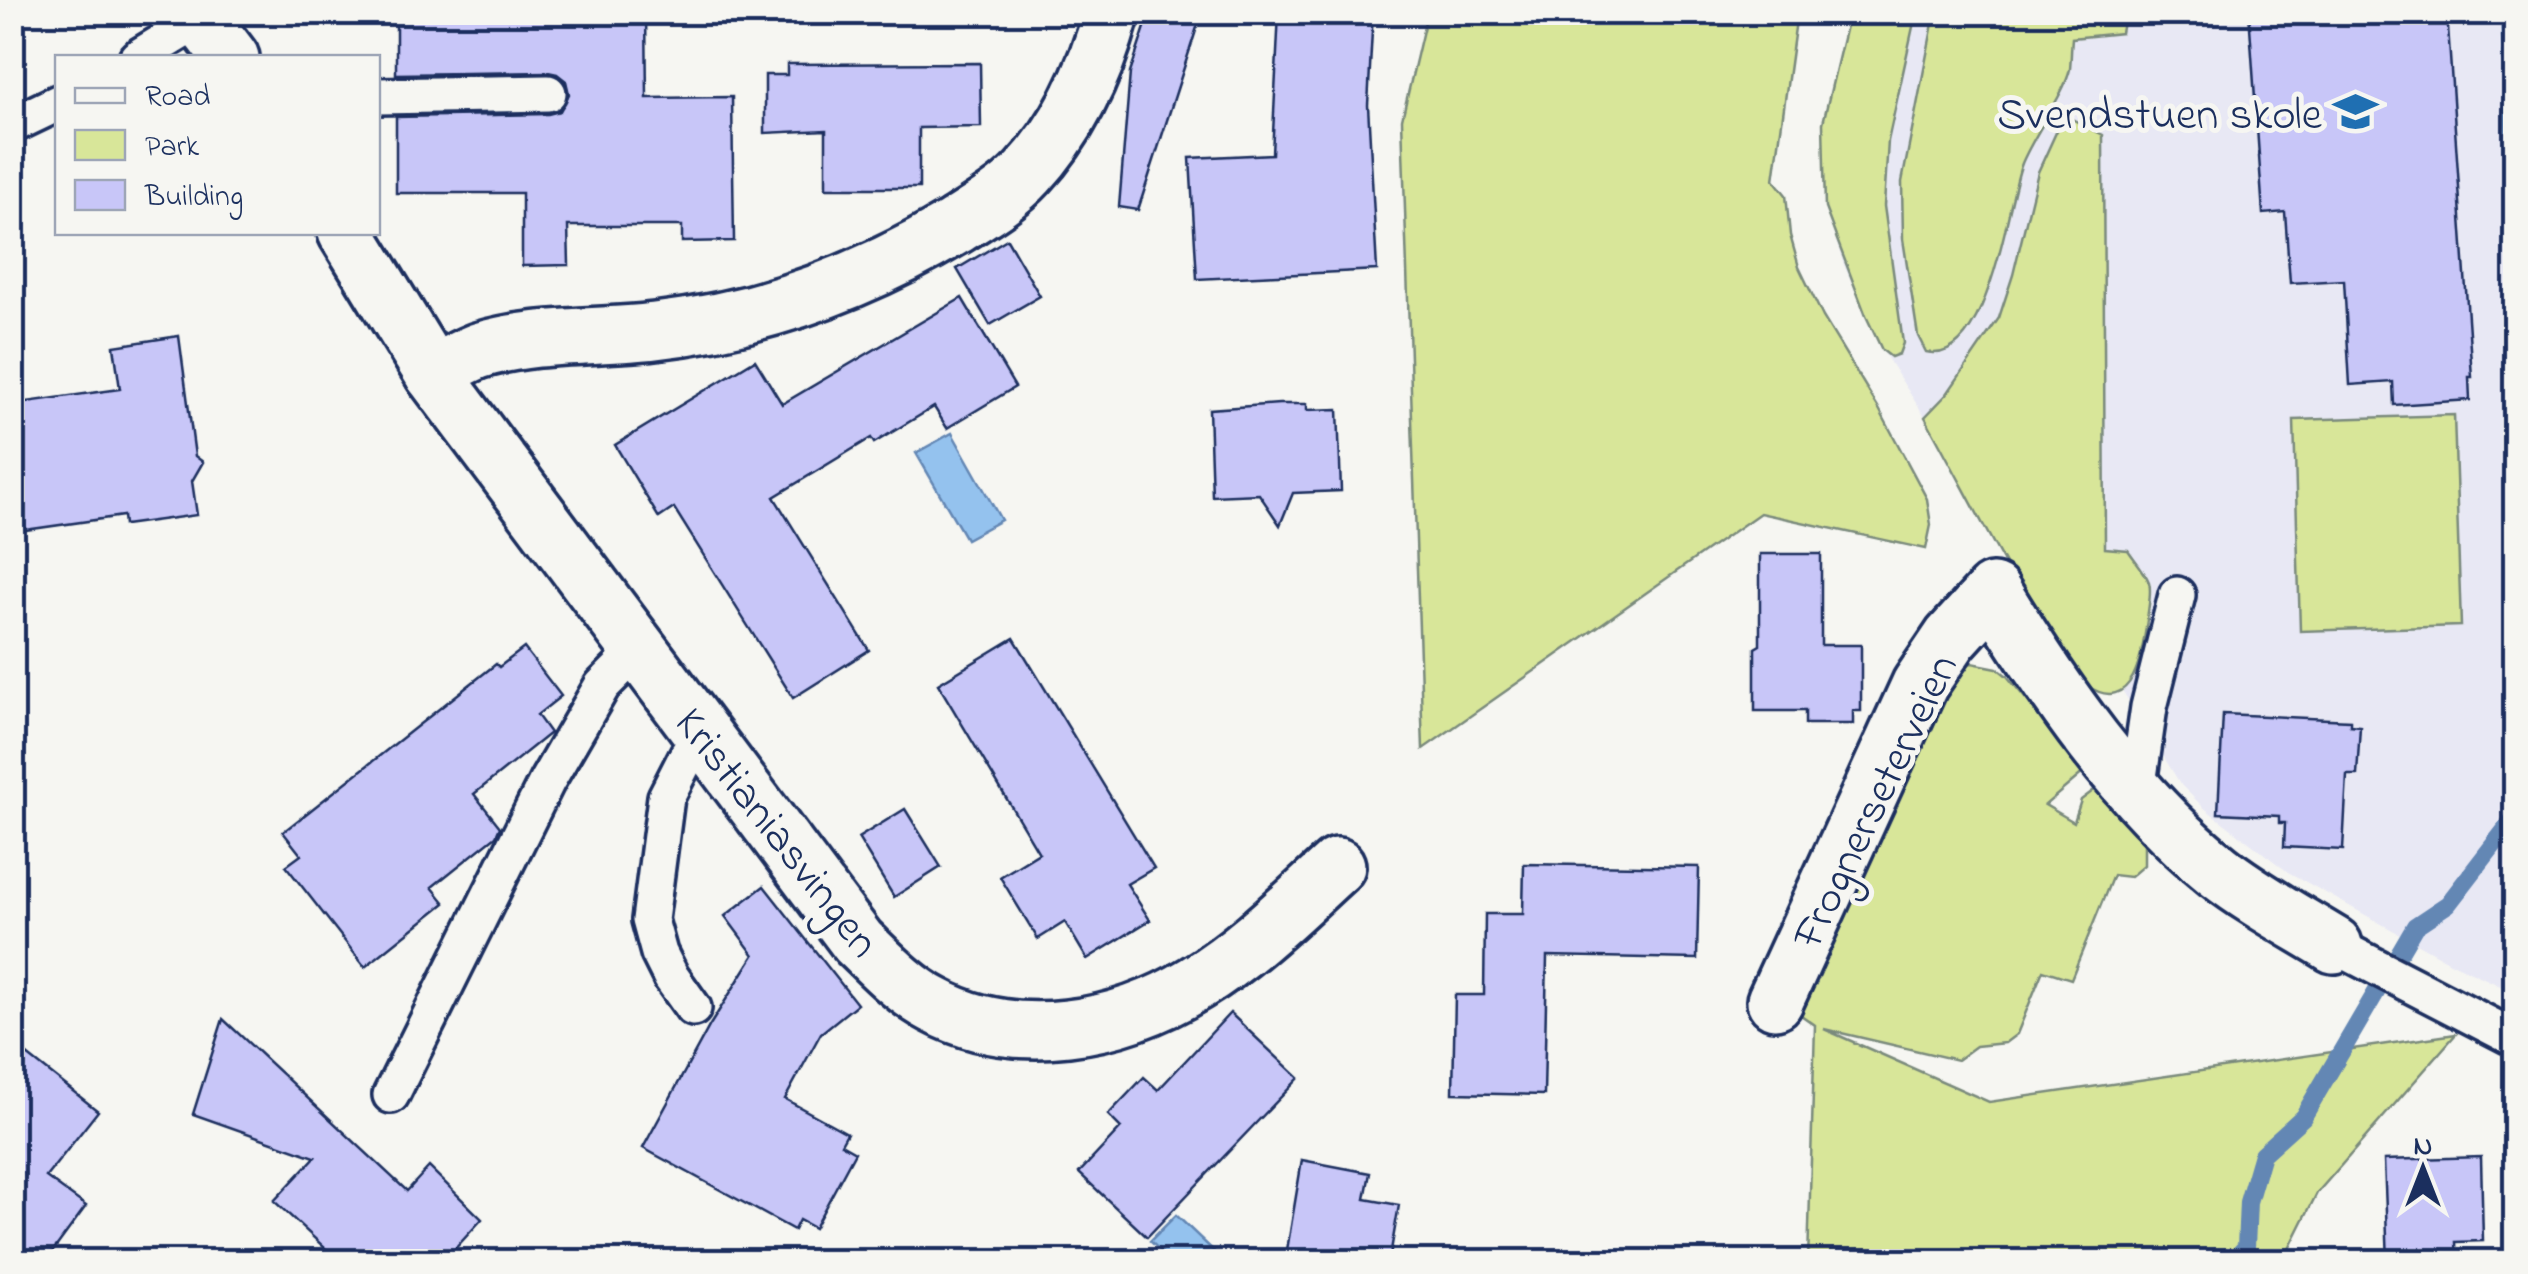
<svg xmlns="http://www.w3.org/2000/svg" width="2528" height="1274" font-family="'Indie Flower',sans-serif">
  <style>
    .built { fill: #e8e8f4 }
    .green { fill: #d8e699; stroke: #7a8a7c; stroke-width: 2.5 }
    .water { fill: #94c2ee; stroke: #6487b4; stroke-width: 2.5 }
    .lines { fill: none; stroke-linecap: round; stroke-linejoin: round }
    .stream { stroke: #6487b4; stroke-width: 18 }
    .building { fill: #c8c6f8; stroke: #1b2f5e; stroke-width: 2.5 }
    .service-casing { stroke: #1b2f5e; stroke-width: 42 }
    .minor-casing { stroke: #1b2f5e; stroke-width: 62 }
    .service { stroke: #f6f6f2; stroke-width: 35 }
    .minor { stroke: #f6f6f2; stroke-width: 55 }
    .labels { text-anchor: middle; stroke-width: 10; stroke-linejoin: round; paint-order: stroke }
    .poi-label { font-size: 45px; fill: #1b2f5e; stroke: #f6f6f2; text-anchor: end }
    .street-label { font-size: 45px; fill: #1b2f5e; stroke: #f6f6f2 }
  </style>
  <rect width="100%" height="100%" fill="#f6f6f2"/>
  <filter id="ink" filterUnits="userSpaceOnUse"><feTurbulence type="fractalNoise" baseFrequency=".01" numOctaves="2"/><feDisplacementMap in="SourceGraphic" scale="20" xChannelSelector="R" yChannelSelector="G"/><feConvolveMatrix kernelMatrix="1 2 1 2 8 2 1 2 1" color-interpolation-filters="sRGB"/></filter>
  <g filter="url(#ink)">
    <!-- built -->
    <polygon class="built" points="1849,12 2515,13 2515,993 2450,962 2288,872 2203,807 2181,785 2122,690 2105,693 2097,690 2005,565 1925,417 1882,350 1844,265 1825,208 1823,123"/>
    <!-- green -->
    <g class="green">
      <polygon points="859,12 859,16 675,13 675,12"/>
      <polygon points="1427,13 1797,13 1774,180 1786,195 1790,235 1799,267 1823,317 1878,407 1927,499 1931,525 1926,549 1760,513 1423,749 1402,119"/>
      <polygon points="1849,13 1916,13 1888,141 1884,206 1903,343 1899,354 1891,357 1882,350 1866,316 1825,208 1823,123"/>
      <path d="M2046 13 2124 16 2121 33 2072 38C2071 48 2071 59 2070 69 2065 94 2031 138 2021 166 2007 205 1988 368 1926 352L1918 336 1903 239 1902 182 1935 13Z"/>
      <path d="M2064 115 2103 135 2105 548 2128 550C2134 559 2145 571 2149 582 2152 592 2148 609 2147 620 2143 651 2134 718 2086 685 2063 668 2047 635 2032 611 1994 548 1961 482 1925 417L1947 394 1999 318 2013 275 2038 172Z"/>
      <polygon points="2454,415 2461,626 2300,631 2294,420"/>
      <polygon points="1972,663 1997,668 2007,676 2085,771 2045,805 2074,822 2081,800 2097,788 2144,841 2144,865 2130,877 2113,875 2071,979 2043,970 2017,1034 2005,1043 1976,1046 1957,1060 1824,1029 1989,1102 2456,1034 2317,1193 2283,1261 1808,1262 1815,1025 1794,1010 1959,666"/>
    </g>
    <!-- water -->
    <g class="water">
      <polygon points="952,433 1001,520 966,539 916,453"/>
      <polygon points="1176,1215 1217,1254 1210,1261 1171,1261 1150,1241"/>
    </g>
    <g class="lines">
      <!-- stream -->
      <g class="stream">
        <polyline points="2509,12 2516,206"/>
        <polyline points="2232,1262 2246,1247 2248,1202 2262,1154 2303,1117 2415,926 2448,904 2516,816"/>
      </g>
    </g>
    <!-- building -->
    <g class="building">
      <polygon points="396,12 646,12 647,98 732,97 734,241 682,242 682,226 568,226 569,265 522,266 522,193 396,193 396,117 548,114 560,111 569,94 566,81 557,74 548,72 396,74"/>
      <polygon points="1150,12 1202,12 1138,210 1119,207 1130,73"/>
      <polygon points="1279,12 1373,12 1368,105 1377,270 1197,279 1190,158 1272,154"/>
      <polygon points="2249,12 2447,12 2472,377 2469,377 2470,400 2394,405 2393,382 2350,385 2344,280 2290,283 2285,212 2263,214"/>
      <polygon points="980,63 981,127 919,128 919,188 826,188 826,130 765,133 765,75 787,75 787,64"/>
      <polygon points="1007,239 1040,296 990,325 957,269"/>
      <polygon points="962,298 1015,387 947,428 934,407 874,443 871,438 774,497 869,650 793,698 674,508 659,518 615,445 755,360 782,404"/>
      <polygon points="179,336 195,456 203,462 192,481 197,515 124,525 123,516 25,530 12,435 12,404 120,389 114,346"/>
      <polygon points="1279,404 1307,404 1307,410 1338,409 1341,491 1293,493 1280,525 1259,494 1212,496 1209,409"/>
      <polygon points="1760,554 1821,554 1821,645 1861,645 1861,711 1853,711 1853,724 1805,724 1805,711 1755,711 1755,648 1760,645"/>
      <polygon points="1014,638 1154,868 1127,884 1150,920 1087,959 1065,922 1038,939 1000,877 1039,853 938,684"/>
      <polygon points="524,648 561,696 537,715 550,733 474,794 500,827 496,836 432,887 445,903 365,967 286,866 301,855 283,832 496,664 499,667"/>
      <polygon points="2223,714 2350,720 2350,725 2360,726 2357,775 2347,775 2343,850 2284,847 2285,823 2279,823 2279,816 2218,813"/>
      <polygon points="905,809 941,867 894,897 858,838"/>
      <polygon points="1524,864 1699,867 1697,959 1547,956 1544,1095 1453,1093 1455,995 1484,995 1485,914 1523,914"/>
      <polygon points="764,886 857,1004 821,1033 785,1099 847,1133 841,1144 855,1152 814,1228 799,1220 794,1230 643,1148 710,1025 754,955 725,916"/>
      <polygon points="1230,1013 1299,1078 1147,1237 1079,1173 1121,1128 1108,1115 1144,1077 1158,1090"/>
      <polygon points="223,1019 407,1191 429,1167 482,1219 443,1262 340,1262 274,1201 315,1157 193,1114"/>
      <polygon points="12,1043 98,1111 46,1177 86,1206 45,1262 12,1262"/>
      <polygon points="2481,1157 2483,1241 2456,1242 2457,1262 2388,1262 2384,1160"/>
      <polygon points="1302,1160 1370,1173 1365,1199 1399,1205 1389,1262 1285,1262"/>
    </g>
    <g class="lines">
      <defs>
        <g id="service">
          <polyline points="137,58 201,19"/>
          <polyline points="378,96 548,93"/>
          <polyline points="12,125 58,103"/>
          <polyline points="2137,791 2149,707 2177,595"/>
          <polyline points="2334,945 2516,1039"/>
          <polyline points="693,1008 671,977 659,953 650,920 666,797 688,754 705,738"/>
          <polyline points="391,1095 547,781 602,686 639,649"/>
        </g>
        <g id="minor">
          <polyline points="196,12 231,58"/>
          <path d="M346 232 433 374 858 942C881 964 905 990 934 1005 1015 1049 1120 1030 1196 983 1248 951 1292 907 1337 866"/>
          <path d="M433 374C448 366 465 355 481 350 537 333 598 338 655 331 762 319 863 282 955 227 980 211 1008 195 1028 173 1069 129 1096 70 1112 12"/>
          <path d="M1775 1001 1920 684 1951 638 1993 592C2054 692 2125 796 2218 871 2254 899 2295 921 2334 945"/>
        </g>
      </defs>
      <!-- service casing -->
      <use href="#service" class="service-casing"/>
      <!-- minor casing -->
      <use href="#minor" class="minor-casing"/>
      <!-- service -->
      <use href="#service" class="service"/>
      <!-- minor -->
      <use href="#minor" class="minor"/>
    </g>
  </g>
  <!-- icons -->
  <defs>
    <symbol id="school-bare" viewBox="-9 -9 18 18"><path d="M0-5L7-2L0 1L-7-2ZM-4 1L0 2.5L4 1V4Q0 6-4 4Z" fill="#1f6fb2" stroke="#f6f6f2" stroke-width="2.5" paint-order="stroke"/></symbol>
  </defs>
  <g fill-rule="evenodd">
    <use href="#school-bare" x="2324" y="80" width="63" height="63"/>
  </g>
  <g class="labels">
    <!-- poi labels -->
    <g class="poi-label">
      <text x="2322" y="128">Svendstuen skole</text>
    </g>
    <!-- street labels -->
    <g class="street-label">
      <text transform="translate(1873 800) rotate(-64)" y="16">Frognerseterveien</text>
      <text transform="translate(779 831) rotate(52)" y="16">Kristianiasvingen</text>
    </g>
  </g>
  <!-- margin -->
  <rect width="2528" height="1274" fill="none" stroke="#f6f6f2" stroke-width="50"/>
  <rect x="25" y="25" width="2478" height="1224" fill="none" stroke="#1b2f5e" stroke-width="4" filter="url(#ink)"/>
  <!-- legend -->
  <rect x="55" y="55" width="325" height="180" fill="#f6f6f2" stroke="#9ea6b7" stroke-width="2.5"/>
  <rect x="75" y="88" width="50" height="15" fill="#f6f6f2" stroke="#9ea6b7" stroke-width="2.5"/>
  <text x="145" y="105" font-size="30" fill="#1b2f5e">Road</text>
  <rect x="75" y="130" width="50" height="30" fill="#d8e699" stroke="#9ea6b7" stroke-width="2.5"/>
  <text x="145" y="155" font-size="30" fill="#1b2f5e">Park</text>
  <rect x="75" y="180" width="50" height="30" fill="#c8c6f8" stroke="#9ea6b7" stroke-width="2.5"/>
  <text x="145" y="205" font-size="30" fill="#1b2f5e">Building</text>
  <!-- north arrow -->
  <g transform="translate(2423 1169)" stroke="#f6f6f2" stroke-width="8" paint-order="stroke">
  <path d="M0-8L18 38L0 25L-18 38Z" fill="#1b2f5e"/>
  <text y="-15" font-size="28" font-weight="bold" text-anchor="middle" fill="#1b2f5e">N</text>
  </g>
</svg>
